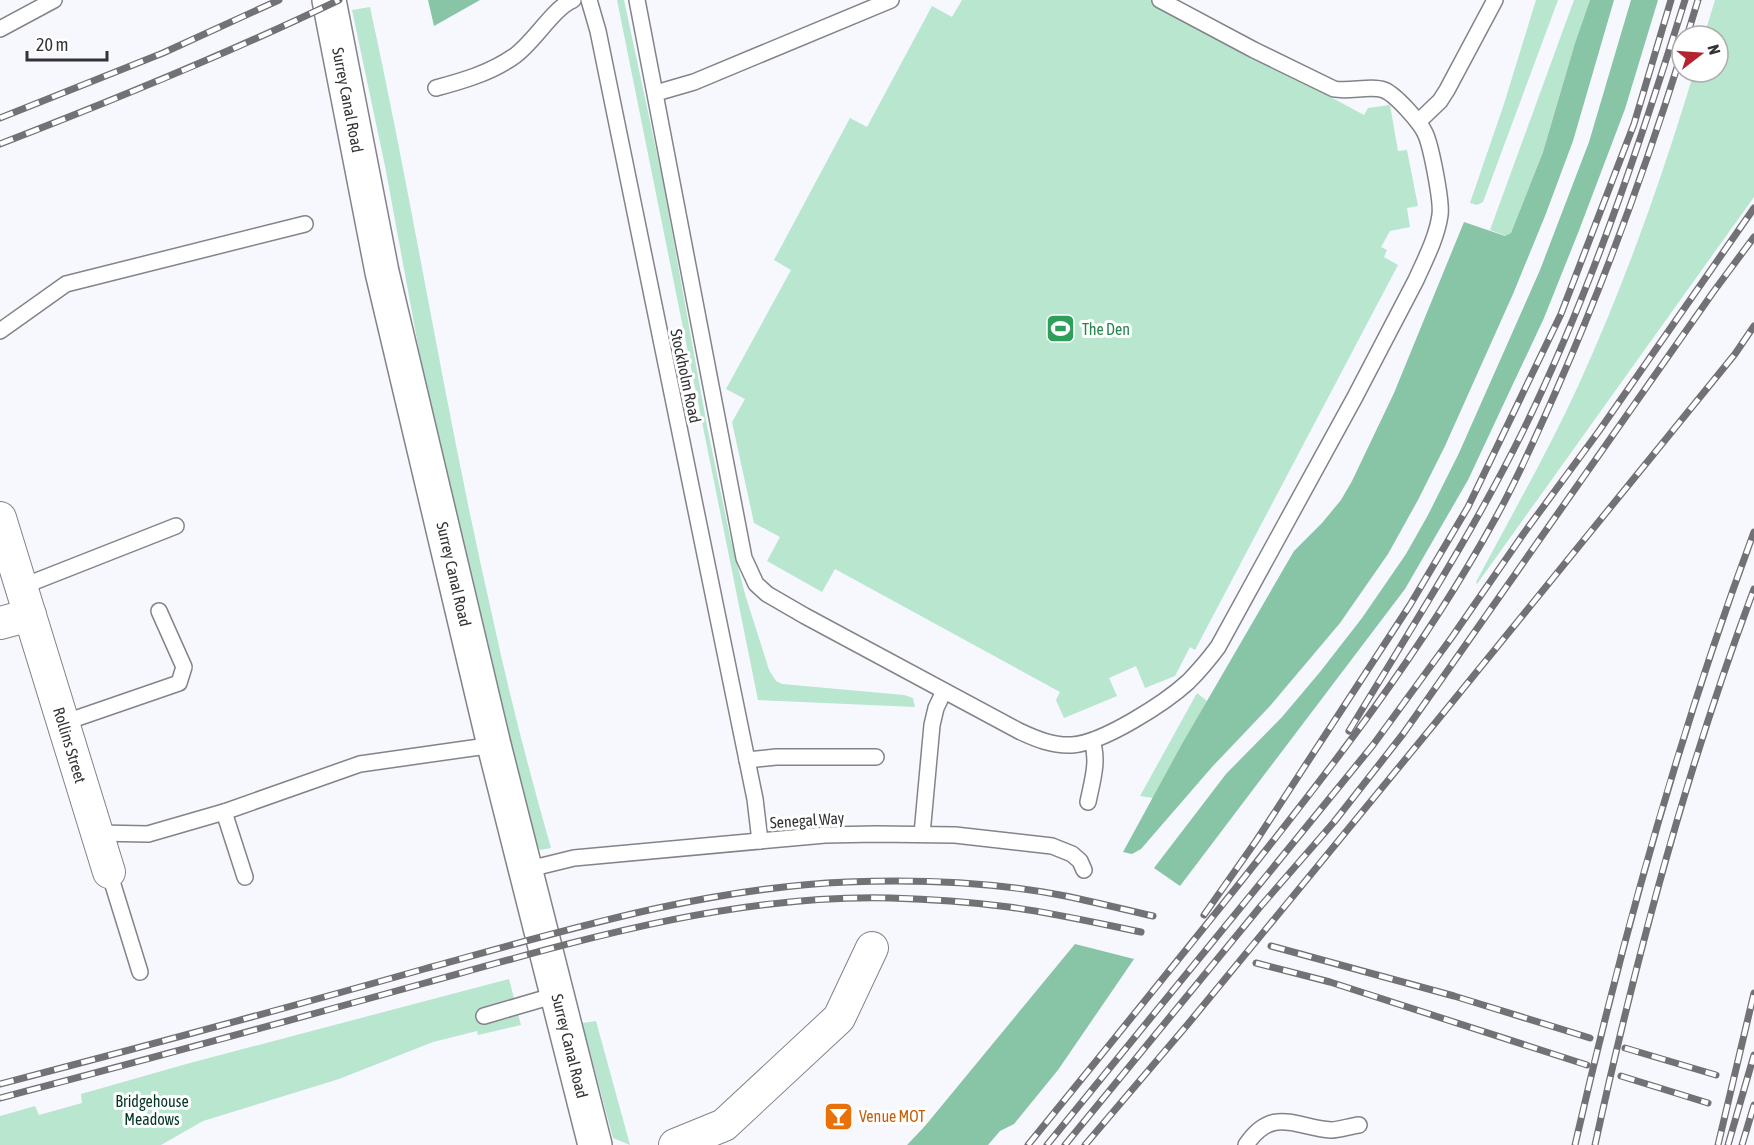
<svg xmlns="http://www.w3.org/2000/svg" width="1754" height="1145" font-family="'Asap Condensed',sans-serif">
  <style>
    .green { fill: #b8e6ce }
    .forest { fill: #88c4a6 }
    .lines { fill: none; stroke-linecap: round; stroke-linejoin: round }
    .lane-casing { stroke: #83838b; stroke-width: 18 }
    .street-casing { stroke: #83838b; stroke-width: 34 }
    .secondary-casing { stroke: #83838b; stroke-width: 36 }
    .lane { stroke: #fff; stroke-width: 15 }
    .street { stroke: #fff; stroke-width: 32 }
    .secondary { stroke: #fff; stroke-width: 33 }
    .rail-casing { stroke: #717176; stroke-width: 7 }
    .rail { stroke: #fff; stroke-width: 4.5; stroke-dasharray: 14; stroke-linecap: butt }
    .labels { text-anchor: middle; stroke-width: 6; stroke-linejoin: round; paint-order: stroke }
    .street-label { font-size: 16px; fill: #333336; stroke: #fff }
    .leisure-label { font-size: 16px; fill: #27864d; stroke: #fff; text-anchor: start }
    .park-label { font-size: 16px; fill: #033724; stroke: #fff }
    .food-label { font-size: 16px; fill: #c56008; stroke: #fff; text-anchor: start }
  </style>
  <rect width="100%" height="100%" fill="#f7f7fe"/>
  <!-- green -->
  <g class="green">
    <polygon points="617,0 624,0 663,182 707,426 730,537 745,594 769,670 776,681 782,684 904,695 913,698 915,707 758,700"/>
    <polygon points="962,0 1150,0 1364,115 1368,108 1390,105 1398,151 1407,150 1418,206 1407,208 1410,227 1390,231 1381,247 1387,250 1384,257 1398,265 1195,650 1190,647 1175,676 1145,688 1136,666 1109,678 1117,696 1064,718 1056,700 1060,692 835,569 822,592 767,561 780,537 754,523 732,422 745,399 726,389 791,270 774,260 850,118 867,127 932,6 952,17"/>
    <polygon points="1536,0 1558,0 1483,202 1477,205 1470,203 1504,104"/>
    <polygon points="1574,0 1590,0 1575,43 1543,152 1511,233 1506,236 1490,230"/>
    <path d="M1715 0H1754V197L1477 584 1476 582C1511 516 1548 452 1579 384 1625 283 1662 178 1694 72H1718V36H1704Z"/>
    <path d="M370 7C414 209 446 414 492 615 509 694 529 771 551 848L540 850 532 840 430 410 385 166 352 10Z"/>
    <polygon points="1197,693 1207,701 1153,798 1140,796"/>
    <polygon points="509,979 521,1025 478,1035 477,1031 433,1042 339,1079 203,1121 161,1145 0,1145 0,1116 35,1106 39,1115 82,1103 81,1094 190,1063"/>
    <polygon points="596,1021 630,1145 613,1138 582,1023"/>
  </g>
  <!-- forest -->
  <g class="forest">
    <polygon points="428,0 480,0 434,26"/>
    <polygon points="1590,0 1614,0 1573,141 1545,216 1513,294 1445,446 1418,500 1388,554 1340,623 1270,706 1212,767 1141,849 1132,854 1123,852 1182,744 1294,551 1322,523 1341,500 1352,481 1394,393 1464,222 1505,236 1511,233 1543,152 1575,43"/>
    <polygon points="1631,0 1658,0 1625,109 1578,233 1544,318 1468,480 1405,589 1180,886 1154,868 1226,774 1282,717 1320,672 1362,618 1406,554 1428,515 1459,453 1540,270 1589,142"/>
    <polygon points="1075,944 1134,959 1058,1070 1014,1124 1000,1131 988,1145 907,1145 925,1126"/>
  </g>
  <g class="lines">
    <defs>
      <g id="lane">
        <polyline points="589,0 598,31 747,760 755,799 760,841"/>
        <path d="M637 0 744 558 756 584 767 594 805 616 1019 731C1036 739 1053 746 1072 745 1103 743 1165 703 1188 682 1199 671 1209 659 1218 647L1355 397 1416 280C1425 260 1437 237 1440 215 1442 202 1431 145 1425 133 1420 122 1395 94 1384 90 1371 85 1350 92 1334 89L1254 50 1160 0"/>
        <polyline points="0,29 54,0"/>
        <path d="M436 88C462 81 490 73 513 57 533 44 553 8 573 0"/>
        <polyline points="656,93 694,82 891,0"/>
        <polyline points="1418,122 1440,101 1447,90 1495,0"/>
        <polyline points="0,331 66,284 305,224"/>
        <polyline points="21,587 176,526"/>
        <polyline points="63,723 179,683 184,667 159,611"/>
        <polyline points="747,760 776,757 876,757"/>
        <path d="M1088 802C1092 782 1099 761 1092 741"/>
        <polyline points="97,833 148,834 224,812"/>
        <polyline points="922,834 932,725 936,708 944,691"/>
        <polyline points="525,870 574,858 825,835 876,834 955,835 1052,846 1072,854 1080,861 1084,870"/>
        <polyline points="109,872 140,972"/>
        <polyline points="245,877 224,812 360,764 494,745"/>
        <polyline points="484,1016 556,995"/>
        <path d="M1246 1145C1272 1106 1295 1127 1331 1130 1339 1130 1350 1126 1359 1125"/>
      </g>
      <g id="street">
        <polyline points="0,518 109,872"/>
        <polyline points="0,623 30,615"/>
        <polyline points="675,1145 724,1125 839,1018 872,948"/>
      </g>
      <polyline id="secondary" points="329,0 382,272 494,745 595,1145"/>
    </defs>
    <!-- lane casing -->
    <use href="#lane" class="lane-casing"/>
    <!-- street casing -->
    <use href="#street" class="street-casing"/>
    <!-- secondary casing -->
    <use href="#secondary" class="secondary-casing"/>
    <!-- lane -->
    <use href="#lane" class="lane"/>
    <!-- street -->
    <use href="#street" class="street"/>
    <!-- secondary -->
    <use href="#secondary" class="secondary"/>
    <defs>
      <g id="rail">
        <polyline points="1687,36 1698,0"/>
        <polyline points="0,118 163,53 279,0"/>
        <path d="M0 144C114 100 229 53 339 0"/>
        <path d="M1349 731C1408 633 1471 536 1522 433 1590 294 1639 147 1685 0"/>
        <polyline points="1204,915 1256,841 1410,605 1468,507 1561,314 1634,124 1671,0"/>
        <polyline points="1271,946 1454,996 1590,1038"/>
        <polyline points="1256,963 1330,982 1587,1065"/>
        <polyline points="1625,1048 1716,1075"/>
        <polyline points="1621,1076 1708,1103"/>
        <path d="M0 1084C142 1047 283 1009 424 969 563 931 703 888 847 882 918 879 991 882 1060 895 1091 901 1122 909 1153 916"/>
        <path d="M0 1098C142 1061 284 1022 425 983 577 941 732 894 891 898 930 899 970 902 1009 907 1053 913 1097 923 1141 932"/>
        <path d="M1028 1145C1097 1060 1167 974 1235 889 1329 771 1422 652 1495 519 1518 478 1537 434 1556 391 1605 280 1646 167 1682 52"/>
        <polyline points="1047,1145 1373,745 1452,637 1524,533 1599,431 1754,208"/>
        <polyline points="1065,1145 1260,907 1334,822 1403,734 1714,291 1754,237"/>
        <polyline points="1085,1145 1188,1024 1436,722 1735,354 1754,326"/>
        <path d="M1575 1145C1623 935 1679 733 1754 532"/>
        <path d="M1595 1145C1636 957 1686 770 1754 589"/>
        <polyline points="1718,1145 1754,993"/>
        <polyline points="1728,1145 1754,1055"/>
        <polyline points="1742,1145 1754,1105"/>
      </g>
    </defs>
    <!-- rail casing -->
    <use href="#rail" class="rail-casing"/>
    <!-- rail -->
    <use href="#rail" class="rail"/>
  </g>
  <!-- icons -->
  <defs>
    <symbol id="stadium-square" viewBox="-11 -11 22 22"><rect x="-9" y="-9" width="18" height="18" rx="4" fill="#2e9e5b" stroke="#fff"/><path d="M0-5a6.5 5 0 1 0 0 10a6.5 5 0 1 0 0-10ZM-3.5-1.8h7v3.6h-7Z" fill="#fff"/></symbol>
    <symbol id="bar-square" viewBox="-11 -11 22 22"><rect x="-9" y="-9" width="18" height="18" rx="4" fill="#e8710a" stroke="#fff"/><path d="M-6-5H6L.8 .8V4.5H3.5V6h-7V4.5H-.8V.8Z" fill="#fff"/></symbol>
  </defs>
  <g fill-rule="evenodd">
    <use href="#stadium-square" x="1044" y="312" width="33" height="33"/>
    <use href="#bar-square" x="822" y="1100" width="33" height="33"/>
  </g>
  <g class="labels">
    <!-- street labels -->
    <g class="street-label">
      <text transform="translate(348 100) rotate(79)" y="6">Surrey Canal Road</text>
      <text transform="translate(686 376) rotate(78)" y="6">Stockholm Road</text>
      <text transform="translate(454 574) rotate(77)" y="6">Surrey Canal Road</text>
      <text transform="translate(70 745) rotate(73)" y="6">Rollins Street</text>
      <text transform="translate(807 820) rotate(-4)" y="6">Senegal Way</text>
      <text transform="translate(570 1046) rotate(76)" y="6">Surrey Canal Road</text>
    </g>
    <!-- leisure labels -->
    <g class="leisure-label">
      <text x="1082" y="335">The Den</text>
    </g>
    <!-- park labels -->
    <g class="park-label">
      <text x="152" y="1107">Bridgehouse<tspan x="152" dy="18">Meadows</tspan></text>
    </g>
    <!-- food labels -->
    <g class="food-label">
      <text x="859" y="1122">Venue MOT</text>
    </g>
  </g>
  <!-- north arrow -->
  <g transform="translate(1700 54) rotate(73)"><circle r="28" fill="#ffffff" stroke="#adadaf" stroke-width="1.5"/>
  <path d="M0-4.5L10 22L0 15L-10 22Z" fill="#b5232e"/>
  <text y="-9" font-size="16" font-weight="bold" text-anchor="middle" fill="#333336">N</text>
  </g>
  <!-- scale -->
  <path d="M27 51v9h80v-9" fill="none" stroke="#333336" stroke-width="3"/>
  <text x="36" y="51" font-size="18" fill="#333336" stroke="#ffffff" stroke-width="4.5" paint-order="stroke">20 m</text>
</svg>
